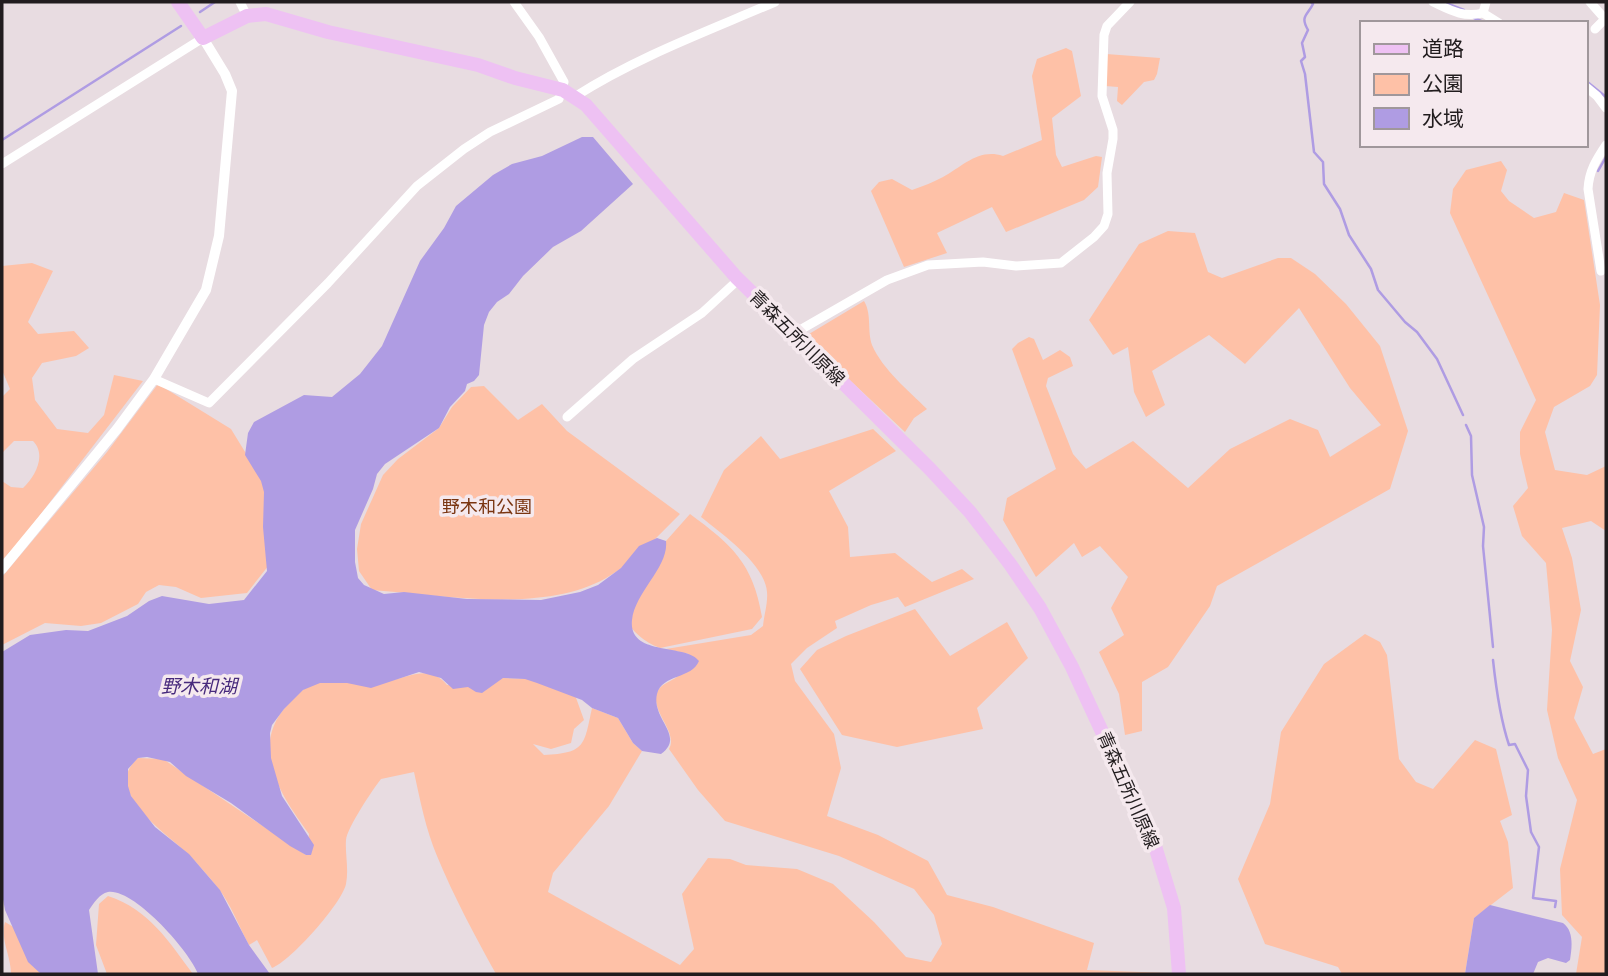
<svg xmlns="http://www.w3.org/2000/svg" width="1608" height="976" font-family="Lato,'Noto Sans JP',sans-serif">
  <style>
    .green { fill: #fec1a7 }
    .water { fill: #af9ce3 }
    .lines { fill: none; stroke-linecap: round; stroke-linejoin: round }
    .stream { stroke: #af9ce3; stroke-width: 2.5 }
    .minor { stroke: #fff; stroke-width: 9 }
    .tertiary { stroke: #fff; stroke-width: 10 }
    .primary { stroke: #eec1f3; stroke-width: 14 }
    .labels { text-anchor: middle; stroke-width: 7; stroke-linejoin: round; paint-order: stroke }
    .street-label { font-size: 18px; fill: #211c1e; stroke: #f5e9ee }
    .park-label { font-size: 18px; fill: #7a3511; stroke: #f5e9ee }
    .water-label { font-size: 19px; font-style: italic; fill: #472a7c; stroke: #f5e9ee }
  </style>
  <rect width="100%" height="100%" fill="#e8dce1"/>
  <!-- green -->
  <g class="green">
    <path d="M1066 48 1072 51 1081 96 1052 118 1056 155 1062 167 1096 156 1102 157 1098 187 1084 200 1006 232 992 207 937 233 947 253 904 267 871 191 879 182 892 179 912 190C923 186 934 182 943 177 963 166 979 148 1003 156L1042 140 1032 76 1037 59Z"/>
    <polygon points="1106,54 1160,58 1157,74 1154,80 1144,82 1122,105 1117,101 1118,87 1105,86"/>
    <polygon points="1501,161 1507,170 1501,191 1509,201 1534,218 1556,212 1564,193 1584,200 1600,305 1597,375 1590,386 1554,407 1545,432 1555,470 1587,475 1606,466 1606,531 1591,521 1562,528 1572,558 1581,610 1570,661 1583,687 1574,718 1593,754 1606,749 1606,974 1576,974 1582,937 1562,915 1560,869 1577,800 1558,758 1547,710 1552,630 1546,563 1522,536 1513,506 1528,488 1520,454 1520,432 1536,400 1450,213 1453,189 1466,170"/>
    <polygon points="1168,231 1195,233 1208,272 1222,278 1278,258 1291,258 1315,274 1346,304 1380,346 1408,431 1390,489 1217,586 1210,606 1168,667 1142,682 1142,731 1125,735 1119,694 1099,652 1124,635 1111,608 1128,577 1100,546 1082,557 1074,543 1036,577 1003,520 1007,498 1056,469 1012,349 1018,343 1029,337 1034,339 1043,360 1060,350 1070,357 1073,366 1048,378 1046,386 1073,454 1086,469 1133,441 1188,488 1230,449 1290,419 1318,430 1330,457 1381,425 1350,388 1299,308 1245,364 1209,335 1152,371 1165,405 1146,417 1134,392 1128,347 1113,355 1089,320 1139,244"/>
    <path d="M32 263 53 271 28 322 38 334 74 331 89 348 76 356 42 363 32 378 35 400 57 429 88 433 104 415 114 375 143 381 17 545 2 560V481L11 487 23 488C35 477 47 455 33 441H14L2 453V397L10 389 2 370V266Z"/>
    <path d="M864 301C872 314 867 331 872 345 883 370 908 390 927 409L914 418 905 432 804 337Z"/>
    <polygon points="158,384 231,429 266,486 269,565 247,593 201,598 176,587 159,585 146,592 138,604 101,623 81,626 45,623 2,645 2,577 107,452"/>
    <path d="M484 386 518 420 542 404 567 431 680 514C659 535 636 560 611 575 549 615 443 595 372 590L359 571 357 549 361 524 383 475 398 459 439 428 452 407 471 387Z"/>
    <path d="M873 429 896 451 829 491 848 527 850 557 895 553 932 582 962 569 974 579 905 607 898 597 871 605 835 621 837 628 807 648 791 664 795 681 834 734 841 768 827 816 878 835 928 861 947 895 993 907 1094 943 1087 970 1168 973V974H496C475 936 454 897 437 856 426 830 420 800 414 772L381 779C373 789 347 828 346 840 345 854 349 869 346 884 342 903 291 961 272 968L257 940 249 945C239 927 231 904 218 888 209 877 199 865 189 855 168 834 100 791 138 758L163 759 306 855 309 834C281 795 248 748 288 704 297 694 309 683 322 680 341 675 373 684 393 680 412 676 430 665 447 685L503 678 532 679 575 695 584 720 574 729 571 743 551 749 533 744 544 755C586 753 584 745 592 708L618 718 633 743 642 751 609 806 553 873 548 892 680 965 694 949 682 894 708 858 730 859 746 865 797 869 833 884 874 922 906 957 931 962 942 944 934 915 914 889 839 856 725 821 698 790 669 749C678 733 654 715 656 696 659 682 672 683 680 674 684 669 686 660 689 654L666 649 751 635 763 626C764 615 768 603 767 592 765 564 722 534 701 517L724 470 761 436 780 459Z"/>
    <path d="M690 514C732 545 753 563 762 617L752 629 660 648C643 642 633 631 623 617L647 584 666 541Z"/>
    <polygon points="915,609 950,656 1007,622 1028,658 977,708 983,729 897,747 842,735 800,669 817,650 846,636"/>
    <polygon points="1365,634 1380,642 1387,655 1399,759 1416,782 1433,789 1475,740 1496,749 1512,815 1500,821 1508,842 1513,888 1474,918 1465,974 1342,974 1338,967 1265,944 1238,879 1270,804 1281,732 1324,664"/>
    <path d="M108 896C150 910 168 941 193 974H107L96 945 99 904Z"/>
    <path d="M5 922 17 929 29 960 41 974H11C11 955 0 940 5 922Z"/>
  </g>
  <!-- water -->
  <g class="water">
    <path d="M582 137H593L633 184 581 231 553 247 523 276 509 294 497 302 489 312 484 325 479 375 474 381 467 384 465 391 450 407 439 428 385 464 377 474 373 489 355 530V562L358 578 364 585 384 594 404 592 467 599 541 600 580 592 598 585 621 568 639 546 657 538 666 541C669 567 635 592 632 620 628 657 686 643 699 661 692 679 662 674 657 694 651 719 686 736 661 754L642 751 633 743 618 718 592 708 582 700 537 683 525 679 503 678 482 693 476 692 468 687 453 689 441 678 419 672 371 688 347 683H320L303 690 284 709 272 725 270 733 271 758 282 796 314 845 311 855H306L290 846 231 803 186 776 170 762 147 757 138 758 128 769V786L131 796 155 827 189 854 220 890 249 945 270 974H198C190 952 134 888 108 892 99 894 94 903 89 910L98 974H41L28 962 5 910 2 894V652L30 635 66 630 88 631 127 616 149 601 162 596 209 604 244 600 267 571 263 527 264 492 261 481 245 455 248 433 254 422 304 395 332 397 360 374 382 346 420 261 444 228 456 206 493 175 512 164 542 156Z"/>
    <path d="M1490 905 1563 923C1574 931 1572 947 1570 960L1566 963 1548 958 1538 962 1533 974H1465L1474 918Z"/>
  </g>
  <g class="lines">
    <!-- stream -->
    <g class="stream">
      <path d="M1311 2 1313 4C1307 16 1300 16 1308 30L1302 43 1305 57 1301 61 1305 74 1314 152 1323 162 1324 184 1340 209 1349 235 1371 269 1378 290 1405 322 1417 332 1437 359 1463 415"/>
      <polyline points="1443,2 1464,10"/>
      <polyline points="200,12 215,2"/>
      <polyline points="1474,18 1486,23"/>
      <polyline points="1585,80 1606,97"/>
      <polyline points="2,140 181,26"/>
      <polyline points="1598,171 1606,157"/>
      <polyline points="1466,425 1471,436 1472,475 1484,527 1483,546 1493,647"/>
      <path d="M1493 660C1496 688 1500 718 1509 745L1515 744 1528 770 1526 796 1531 832 1539 847 1533 898 1556 901 1555 907"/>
    </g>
    <!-- minor -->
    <g class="minor">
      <polyline points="240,2 247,16"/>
      <path d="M1433 2C1450 10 1463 18 1483 13L1499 23"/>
      <polyline points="1590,2 1605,19 1595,29"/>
      <polyline points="1483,13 1486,2"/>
      <polyline points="1585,86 1597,96 1606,108"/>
      <path d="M576 96C637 57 708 31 775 2"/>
      <polyline points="2,164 203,38"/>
      <path d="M1601 271 1588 189C1589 171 1596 160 1606 145"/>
      <polyline points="793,334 887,280 928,265 983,262 1016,266 1061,263 1094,237 1104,226 1108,214 1107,173 1113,139 1113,130 1102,96 1104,35 1107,26 1130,2"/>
      <polyline points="154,379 209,403 328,283 417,186 464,149 490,132 559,99 564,82 539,37 514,2"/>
      <polyline points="567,417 633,359 702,313 738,280"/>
    </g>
    <!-- tertiary -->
    <polyline class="tertiary" points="2,569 117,429 154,379 206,290 219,236 232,91 225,74 203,38"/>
    <!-- primary -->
    <polyline class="primary" points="178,2 203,38 247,16 266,14 328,32 478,65 515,78 563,90 586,105 736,277 930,469 970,512 1010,564 1040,608 1072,667 1155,846 1174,908 1179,974"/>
  </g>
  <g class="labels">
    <!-- street labels -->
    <g class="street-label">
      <text transform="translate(797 338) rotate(45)" y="6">青森五所川原線</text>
      <text transform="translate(1128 790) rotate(66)" y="6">青森五所川原線</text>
    </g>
    <!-- park labels -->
    <g class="park-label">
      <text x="487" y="513">野木和公園</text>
    </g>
    <!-- water labels -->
    <g class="water-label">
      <text x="199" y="693">野木和湖</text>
    </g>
  </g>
  <!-- border -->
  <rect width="1608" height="976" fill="none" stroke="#211c1e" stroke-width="7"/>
  <!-- legend -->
  <rect x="1360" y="21" width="228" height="126" fill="#f5e9ee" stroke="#a0979b" stroke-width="2"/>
  <rect x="1374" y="44" width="35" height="10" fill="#eec1f3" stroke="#a0979b" stroke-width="2"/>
  <text x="1422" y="56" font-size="21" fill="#211c1e">道路</text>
  <rect x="1374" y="74" width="35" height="21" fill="#fec1a7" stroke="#a0979b" stroke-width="2"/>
  <text x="1422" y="91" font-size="21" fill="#211c1e">公園</text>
  <rect x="1374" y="108" width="35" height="21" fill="#af9ce3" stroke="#a0979b" stroke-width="2"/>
  <text x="1422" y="126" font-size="21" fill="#211c1e">水域</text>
</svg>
